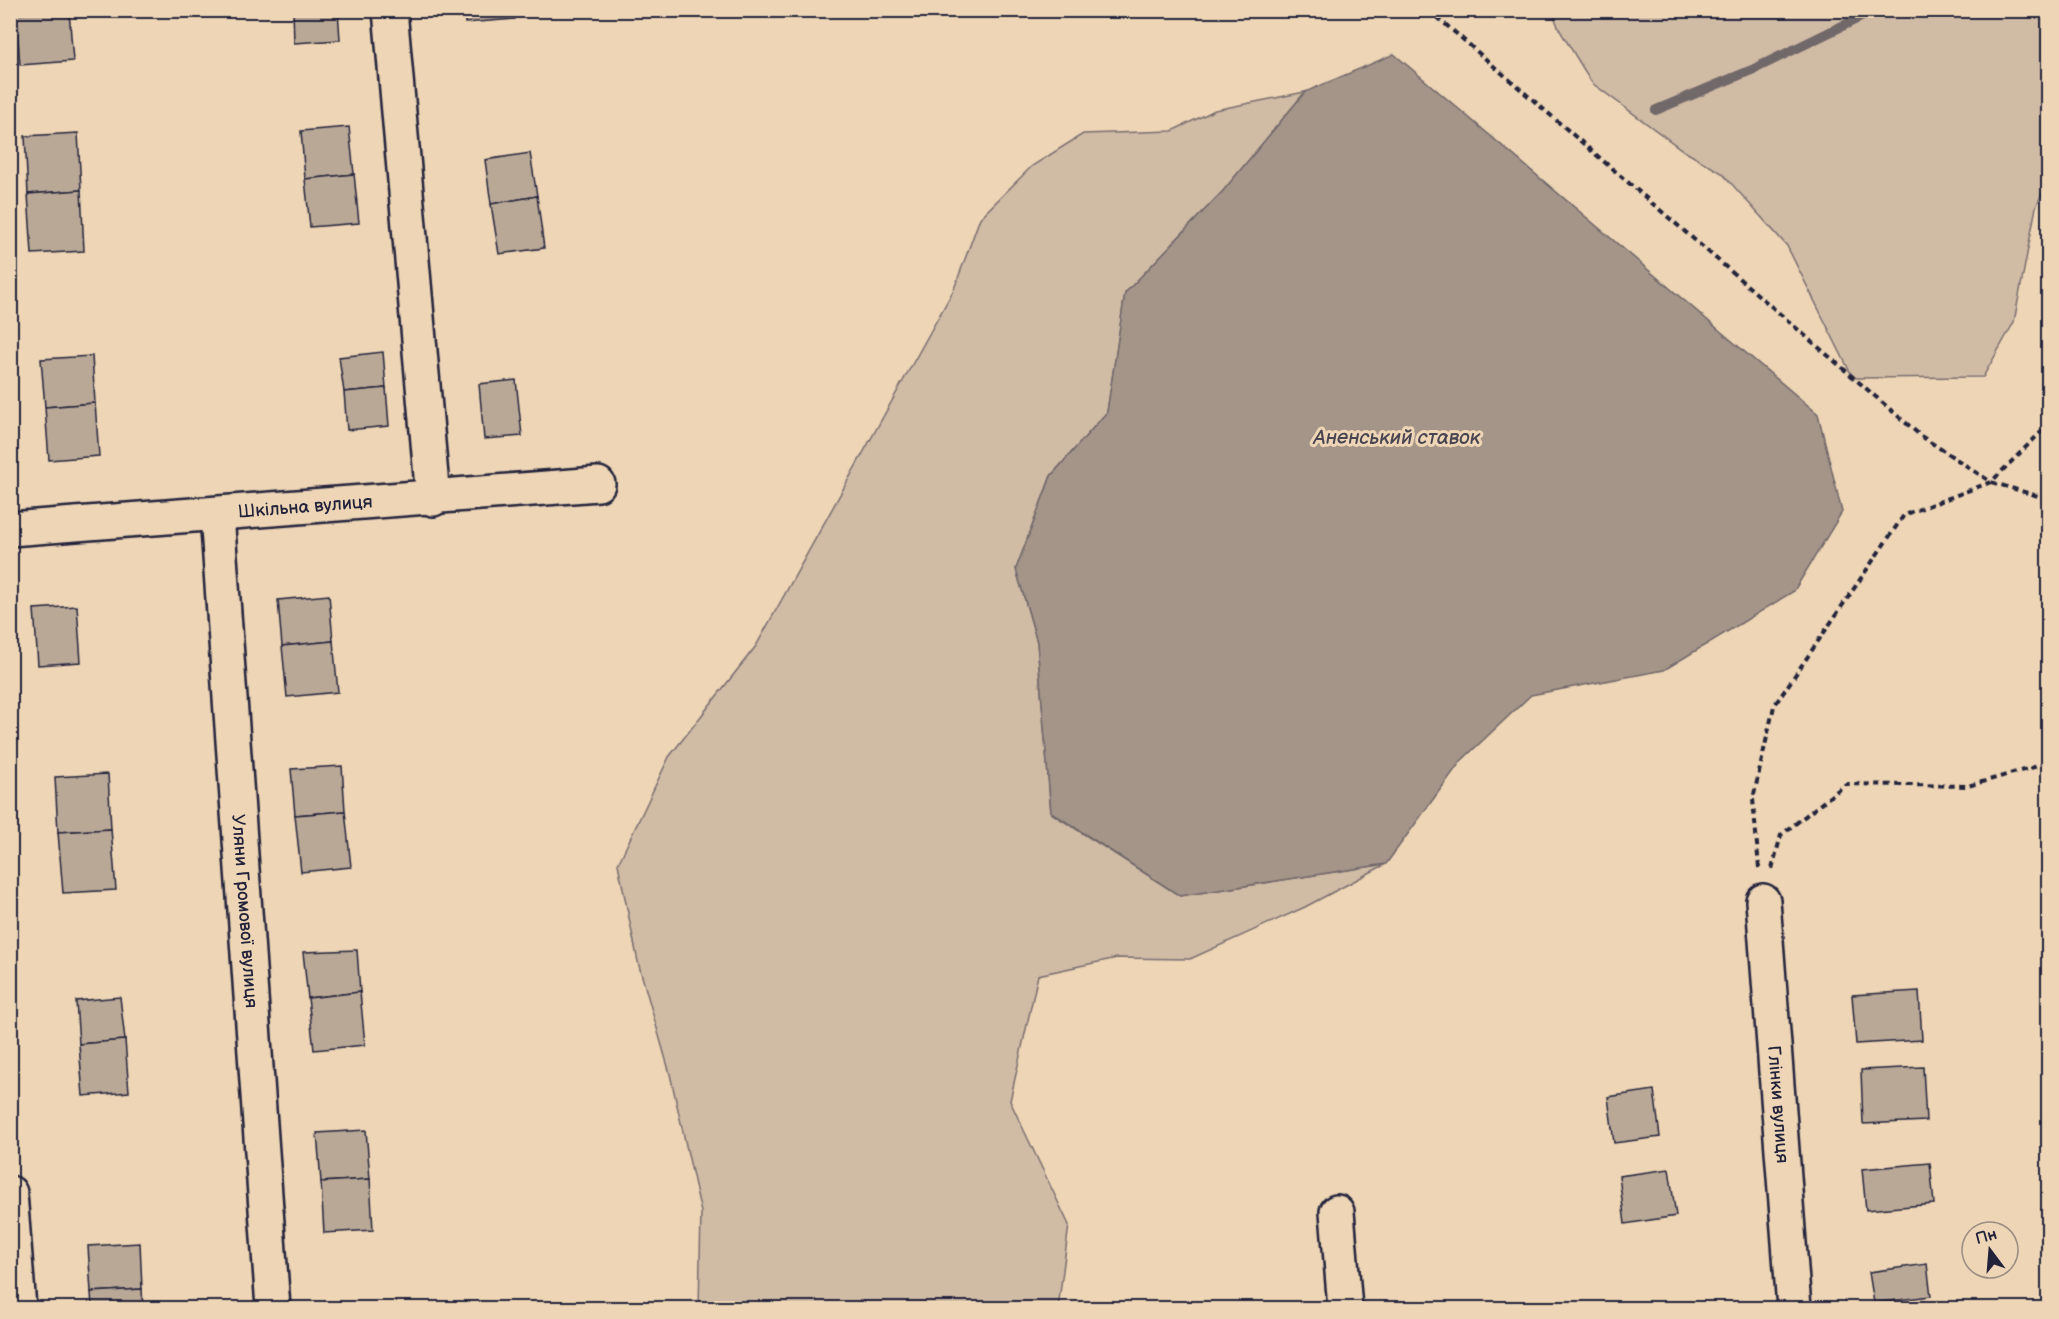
<svg xmlns="http://www.w3.org/2000/svg" width="2059" height="1319" font-family="'Balsamiq Sans',sans-serif">
  <style>
    .green { fill: #d0bba4; stroke: #796e70; stroke-width: 1.5 }
    .water { fill: #a59589; stroke: #71676a; stroke-width: 1.5 }
    .lines { fill: none; stroke-linecap: round; stroke-linejoin: round }
    .stream { stroke: #71676a; stroke-width: 10 }
    .building { fill: #baa897; stroke: #22223b; stroke-width: 1.5 }
    .minor-casing { stroke: #22223b; stroke-width: 38 }
    .path { stroke: #22223b; stroke-width: 4; stroke-dasharray: 6 4.5; stroke-linecap: butt }
    .minor { stroke: #edd5b5; stroke-width: 33 }
    .labels { text-anchor: middle; stroke-width: 6; stroke-linejoin: round; paint-order: stroke }
    .street-label { font-size: 18px; fill: #22223b; stroke: #edd5b5 }
    .water-label { font-size: 20px; font-style: italic; fill: #494452; stroke: #edd5b5 }
  </style>
  <rect width="100%" height="100%" fill="#edd5b5"/>
  <filter id="ink" filterUnits="userSpaceOnUse"><feTurbulence type="fractalNoise" baseFrequency=".0167" numOctaves="2"/><feDisplacementMap in="SourceGraphic" scale="12" xChannelSelector="R" yChannelSelector="G"/><feConvolveMatrix kernelMatrix="1 2 1 2 8 2 1 2 1" color-interpolation-filters="sRGB"/></filter>
  <g filter="url(#ink)">
    <!-- green -->
    <g class="green">
      <polygon points="1552,11 2048,11 2048,180 2036,207 2014,322 1983,377 1853,378 1787,246 1722,173 1684,151 1592,83 1559,29"/>
      <polygon points="1305,92 1223,191 1125,293 1107,412 1051,476 1016,569 1037,642 1051,813 1180,896 1386,864 1305,907 1190,959 1117,958 1038,975 1010,1101 1069,1225 1058,1308 699,1308 701,1212 670,1074 638,962 618,864 669,757 756,646 954,289 980,218 1032,166 1083,134 1172,131 1215,110"/>
    </g>
    <!-- water -->
    <polygon class="water" points="1394,54 1818,414 1842,512 1794,591 1664,670 1531,695 1461,761 1386,864 1180,896 1051,812 1037,642 1016,569 1051,476 1107,412 1125,293 1223,191 1305,92"/>
    <g class="lines">
      <!-- stream -->
      <polyline class="stream" points="1656,110 1754,69 1875,10"/>
    </g>
    <!-- building -->
    <g class="building">
      <polygon points="16,10 69,10 69,11 16,14"/>
      <polygon points="293,10 338,10 340,40 294,43"/>
      <polygon points="464,10 514,10 515,19 465,23"/>
      <polygon points="69,11 73,61 20,65 16,14"/>
      <polygon points="349,127 354,174 305,179 301,131"/>
      <polygon points="78,133 81,190 28,194 25,136"/>
      <polygon points="530,153 537,196 491,204 485,160"/>
      <polygon points="354,174 359,223 310,227 305,179"/>
      <polygon points="81,190 84,251 32,254 28,194"/>
      <polygon points="537,196 544,248 499,254 491,204"/>
      <polygon points="383,352 386,388 344,392 339,357"/>
      <polygon points="92,356 95,403 45,407 41,359"/>
      <polygon points="516,380 522,436 484,439 479,384"/>
      <polygon points="386,388 389,426 347,430 344,392"/>
      <polygon points="95,403 99,456 49,460 45,407"/>
      <polygon points="329,595 333,641 282,646 278,600"/>
      <polygon points="77,606 81,662 38,665 34,609"/>
      <polygon points="333,641 338,692 287,697 282,646"/>
      <polygon points="342,766 345,811 295,815 291,769"/>
      <polygon points="108,774 111,829 58,832 55,777"/>
      <polygon points="345,811 351,867 301,872 295,815"/>
      <polygon points="111,829 116,890 63,893 58,832"/>
      <polygon points="357,950 360,992 308,998 303,952"/>
      <polygon points="1919,991 1922,1040 1856,1044 1852,995"/>
      <polygon points="360,992 365,1045 314,1050 308,998"/>
      <polygon points="120,997 125,1040 79,1044 76,1001"/>
      <polygon points="125,1040 129,1092 83,1096 79,1044"/>
      <polygon points="1923,1067 1926,1121 1863,1124 1861,1070"/>
      <polygon points="1654,1090 1660,1137 1614,1143 1608,1097"/>
      <polygon points="366,1130 370,1179 321,1182 317,1133"/>
      <polygon points="1930,1163 1934,1204 1866,1210 1862,1169"/>
      <polygon points="1669,1169 1676,1216 1625,1224 1619,1176"/>
      <polygon points="370,1179 373,1230 324,1233 321,1182"/>
      <polygon points="140,1243 142,1289 91,1292 88,1246"/>
      <polygon points="1927,1264 1931,1296 1874,1303 1869,1272"/>
      <polygon points="142,1289 143,1308 92,1308 91,1292"/>
    </g>
    <g class="lines">
      <defs>
        <g id="minor">
          <polyline points="390,10 433,499"/>
          <path id="s1" d="M217 514 273 1308"/>
          <path id="s2" d="M10 529 598 484"/>
          <path id="s3" d="M1763 901 1794 1308"/>
          <polyline points="10,1193 19,1308"/>
          <polyline points="1337,1212 1345,1308"/>
        </g>
      </defs>
      <!-- minor casing -->
      <use href="#minor" class="minor-casing"/>
      <!-- path -->
      <g class="path">
        <polyline points="1429,10 1921,436 1991,482 2048,499"/>
        <polyline points="1759,868 1753,799 1774,706 1904,515 1991,482 2048,425"/>
        <polyline points="1772,869 1781,835 1846,784 1968,786 2048,763"/>
      </g>
      <!-- minor -->
      <use href="#minor" class="minor"/>
    </g>
  </g>
  <g class="labels">
    <!-- street labels -->
    <g class="street-label">
      <text dy="6" stroke="none"><textPath href="#s2" startOffset="296">Шкільна вулиця</textPath></text>
      <text dy="6" stroke="none"><textPath href="#s1" startOffset="398">Уляни Громової вулиця</textPath></text>
      <text dy="6" stroke="none"><textPath href="#s3" startOffset="204">Глінки вулиця</textPath></text>
    </g>
    <!-- water labels -->
    <g class="water-label">
      <text x="1397" y="444">Аненський ставок</text>
    </g>
  </g>
  <!-- margin -->
  <rect width="2059" height="1319" fill="none" stroke="#edd5b5" stroke-width="36"/>
  <rect x="18" y="18" width="2023" height="1283" fill="none" stroke="#22223b" stroke-width="2" filter="url(#ink)"/>
  <!-- north arrow -->
  <g transform="translate(1990 1250) rotate(344)"><circle r="28" fill="#edd5b5" stroke="#9c8d84" stroke-width="1.5"/>
  <path d="M0-4.5L10 22L0 15L-10 22Z" fill="#22223b"/>
  <text y="-9" font-size="16" font-weight="bold" text-anchor="middle" fill="#22223b">Пн</text>
  </g>
</svg>
